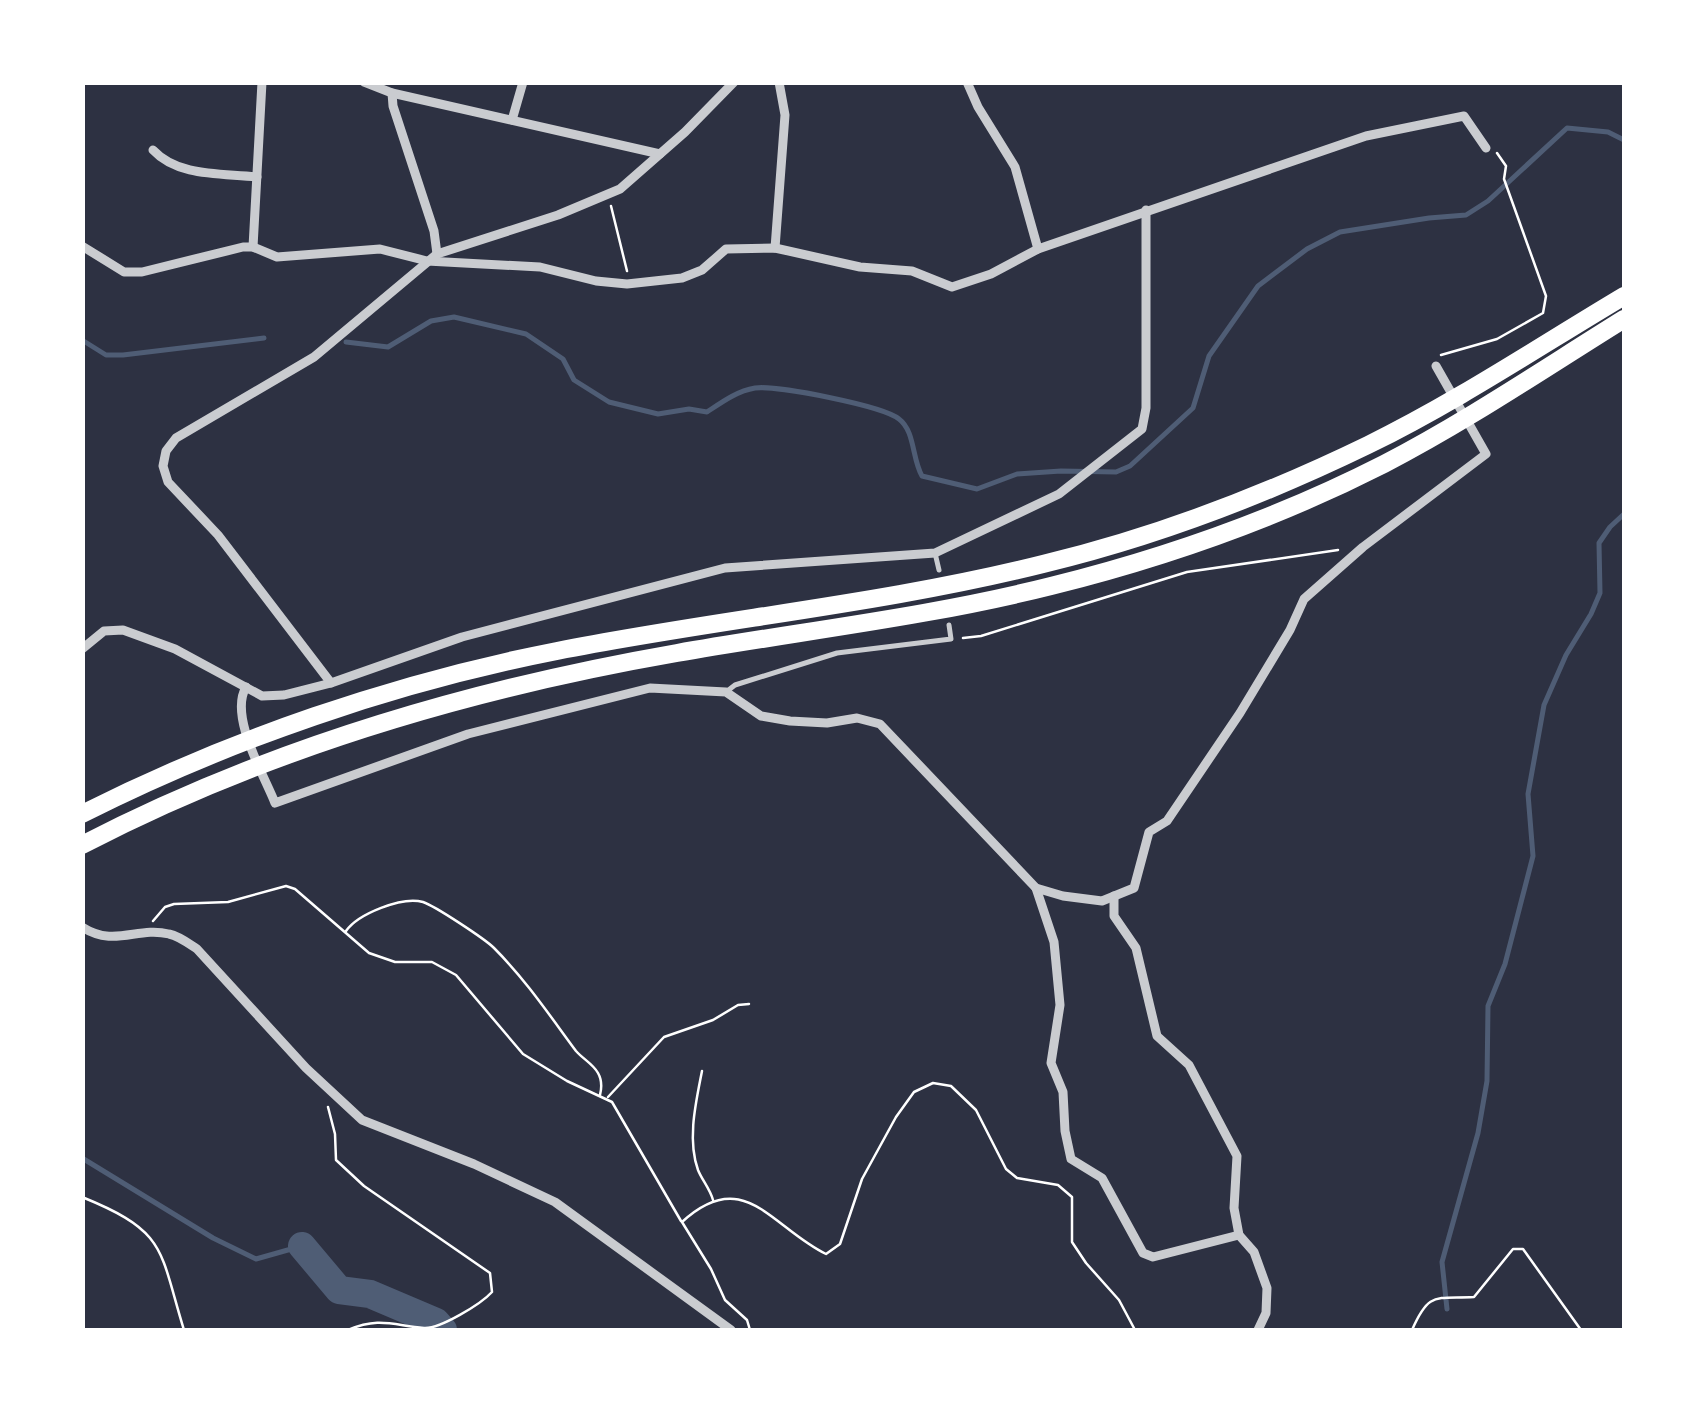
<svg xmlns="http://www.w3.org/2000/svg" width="1707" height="1413" font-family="Quicksand,sans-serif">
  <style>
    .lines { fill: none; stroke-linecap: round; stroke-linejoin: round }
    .stream { stroke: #4f5d75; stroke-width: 5 }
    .river { stroke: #4f5d75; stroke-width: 28 }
    .path { stroke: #fff; stroke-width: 2.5 }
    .service { stroke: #caccd0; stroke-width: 5 }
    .minor { stroke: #caccd0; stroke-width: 9 }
    .motorway { stroke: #fff; stroke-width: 18 }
  </style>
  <rect width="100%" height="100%" fill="#2d3142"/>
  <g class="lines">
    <!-- stream -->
    <g class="stream">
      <polyline points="82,340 106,355 123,355 264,338"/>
      <path d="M346 342 388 347 431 321 454 317 526 334 563 359 574 380 609 402 658 414 689 409 707 412C722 402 737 391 755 388 777 385 883 406 899 419 915 431 912 459 922 476L977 489 1017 474 1061 471 1116 472 1130 466 1193 408 1209 356 1258 286 1307 249 1340 232 1429 218 1466 215 1488 201 1567 128 1608 132 1624 140"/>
      <polyline points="82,1158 213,1238 256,1259 302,1246"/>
      <polyline points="1447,1309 1442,1262 1478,1133 1487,1081 1488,1006 1505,964 1533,856 1528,794 1544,705 1566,655 1591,614 1600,593 1599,543 1610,527 1624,514"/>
    </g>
    <!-- river -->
    <polyline class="river" points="302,1246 339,1290 370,1294 436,1322 443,1330"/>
    <!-- path -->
    <g class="path">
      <polyline points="611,206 627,271"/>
      <polyline points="1441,355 1497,339 1543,313 1546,296 1504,179 1506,166 1497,153"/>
      <polyline points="963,638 981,636 1187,572 1338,550"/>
      <polyline points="153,921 165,907 174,904 228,902 286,886 295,889 369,953 395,962 432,962 456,975 523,1054 567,1081 612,1102 681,1221"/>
      <path d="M346 931C358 914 402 896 423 902 435 906 485 939 494 948 526 980 550 1016 576 1051 583 1059 593 1064 598 1073 602 1080 602 1087 600 1095"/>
      <path d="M702 1071C696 1102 687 1139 698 1170 702 1180 710 1189 713 1200"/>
      <polyline points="608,1097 664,1037 713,1020 738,1005 749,1004"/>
      <path d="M328 1107 335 1134 336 1160 364 1186 490 1273 492 1292C481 1304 440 1329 424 1328 392 1325 379 1317 348 1330"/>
      <path d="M82 1197C168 1232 159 1249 184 1330"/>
      <path d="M750 1330 747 1320 725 1300 711 1269 682 1222C744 1165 771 1227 826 1254L840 1244 862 1179 896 1117 914 1092 933 1083 951 1086 976 1110 1006 1169 1017 1178 1058 1185 1072 1197V1242L1086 1263 1119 1300 1135 1330"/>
      <path d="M1412 1330C1429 1291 1435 1299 1474 1297L1513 1249H1523L1581 1330"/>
    </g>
    <!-- service -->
    <g class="service">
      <polyline points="935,553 939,570"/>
      <polyline points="726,692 735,685 837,653 951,639 949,625"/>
    </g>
    <!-- minor -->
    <g class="minor">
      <polyline points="364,82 392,93 660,154"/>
      <polyline points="967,82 978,107 1015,167 1038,249"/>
      <polyline points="392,93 393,106 434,231 437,254"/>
      <polyline points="512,120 523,82"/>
      <path d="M153 150C178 177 221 173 257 177"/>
      <polyline points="82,246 124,272 142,272 243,247 253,247 277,257 380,249 427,261 540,267 596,281 627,284 682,278 702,270 726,249 775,248 860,267 912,271 952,287 991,274 1038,249 1366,136 1464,116 1486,148"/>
      <polyline points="253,247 262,82"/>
      <polyline points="775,248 785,115 779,82"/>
      <polyline points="82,649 104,631 123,630 175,649 262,696 284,695 331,683 462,637 725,568 935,553 1059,494 1142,429 1146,408 1146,210"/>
      <polyline points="331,683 218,535 168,482 163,466 166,451 176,438 314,357 437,254 558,215 620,189 685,132 734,82"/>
      <path d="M246 687C229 716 263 773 275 803L468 734 650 688 726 692 761 716 790 721 827 723 857 718 880 724 1036 888 1063 896 1102 901 1134 888 1149 832 1167 821 1240 713 1290 630 1304 599 1363 547 1486 454 1436 366"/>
      <polyline points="1036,888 1054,942 1060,1005 1051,1063 1063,1092 1065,1131 1071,1159 1102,1178 1143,1253 1153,1257 1239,1235"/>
      <polyline points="1114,896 1114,916 1136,948 1157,1036 1189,1065 1237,1156 1234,1208 1239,1235 1254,1252 1267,1288 1266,1313 1258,1330"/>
      <path d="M82 927C115 948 137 926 169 934 179 936 188 943 197 949L306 1068 362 1120 474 1164 555 1202 731 1330"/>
    </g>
    <!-- motorway -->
    <g class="motorway">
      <path d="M82 814C231 739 394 683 557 651 718 619 884 604 1043 564 1155 537 1265 495 1368 445 1456 402 1540 346 1624 296"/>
      <path d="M82 845C269 748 470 689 677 653 802 631 928 617 1051 586 1164 558 1280 517 1384 464 1467 421 1545 368 1624 319"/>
    </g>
  </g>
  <!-- border -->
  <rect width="1707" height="1413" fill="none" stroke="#ffffff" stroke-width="170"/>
</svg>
